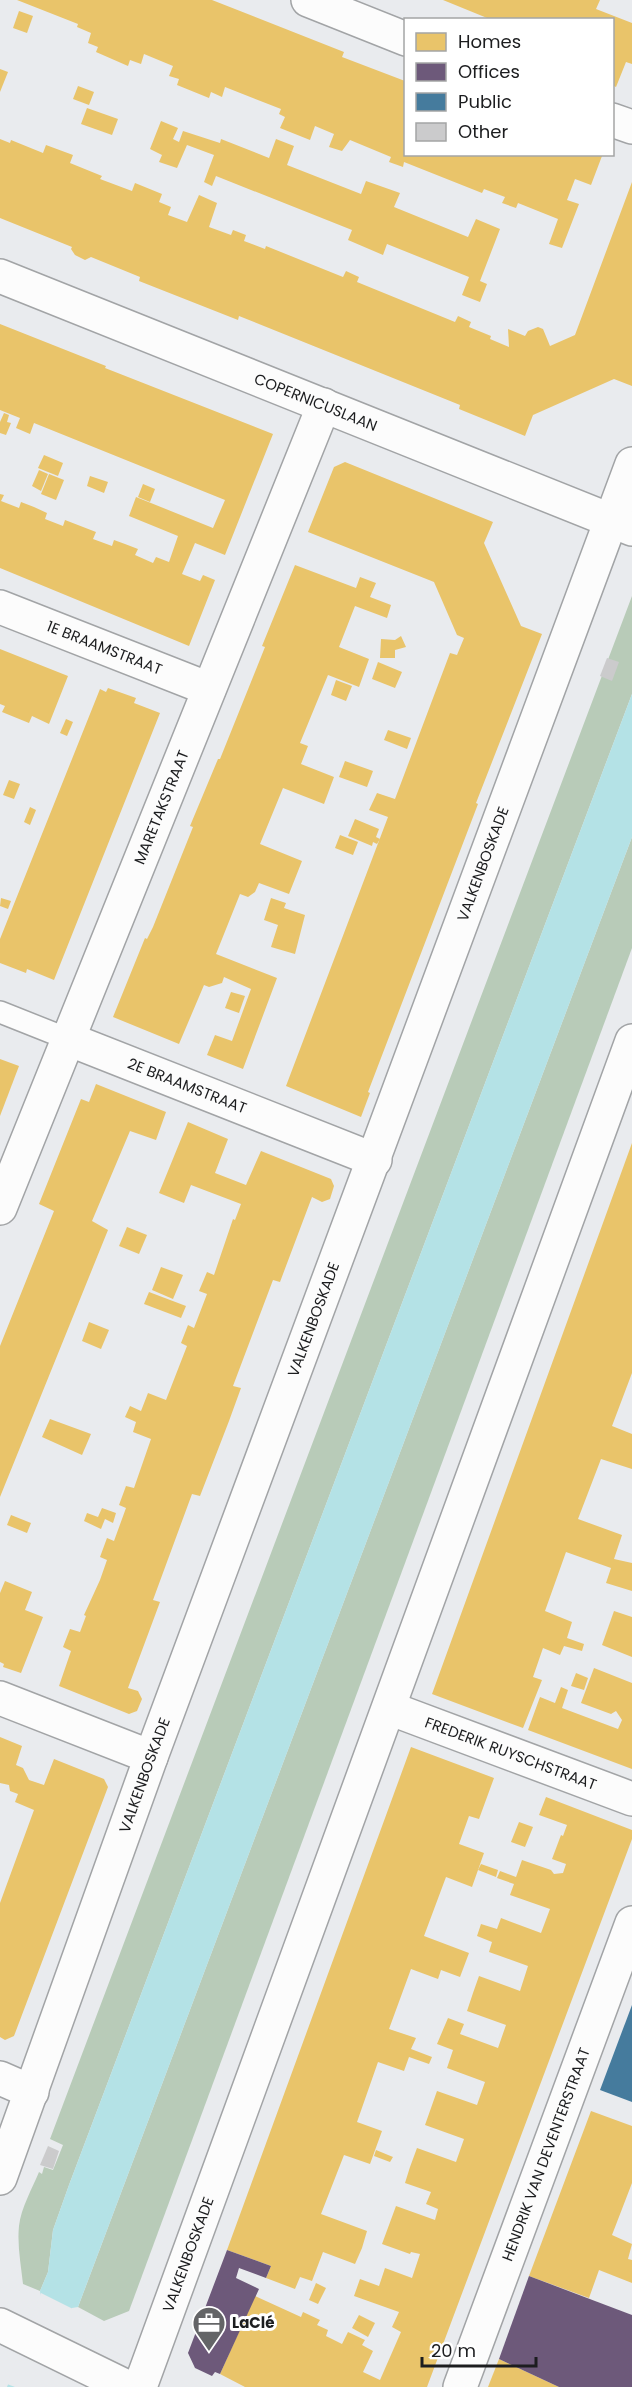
<svg xmlns="http://www.w3.org/2000/svg" width="632" height="2387" font-family="Poppins,sans-serif">
  <style>
    .forest { fill: #b8cbb8 }
    .water { fill: #b4e2e6 }
    .pier { fill: #e9ebee }
    .homes { fill: #e9c46a }
    .offices { fill: #6d597a }
    .public { fill: #457b9d }
    .building { fill: #cbcbcc }
    .lines { fill: none; stroke-linecap: round; stroke-linejoin: round }
    .lane-casing { stroke: #a2a4a6; stroke-width: 24 }
    .street-casing { stroke: #a2a4a6; stroke-width: 36 }
    .lane { stroke: #fcfcfc; stroke-width: 21 }
    .street { stroke: #fcfcfc; stroke-width: 33 }
    .labels { text-anchor: middle; stroke-width: 6; stroke-linejoin: round; paint-order: stroke }
    .street-label { font-size: 15px; fill: #1c1d1f; stroke: #fff }
    .poi-label { font-size: 15px; font-weight: bold; fill: #1c1d1f; stroke: #fff; text-anchor: start }
  </style>
  <rect width="100%" height="100%" fill="#e9ebee"/>
  <!-- forest -->
  <g class="forest">
    <path d="M632 596V694L69 2185 53 2230 48 2272 40 2291 23 2284C21 2265 17 2245 19 2226 21 2208 32 2189 39 2172L42 2174 44 2167 53 2170 63 2145 50 2139Z"/>
    <polygon points="632,837 632,948 129,2311 104,2321 78,2307"/>
  </g>
  <!-- water -->
  <polygon class="water" points="632,694 632,837 78,2307 72,2308 46,2387 7,2387 41,2297 40,2291 48,2272 53,2230 69,2185"/>
  <!-- pier -->
  <polygon class="pier" points="41,2293 73,2309 47,2387 15,2387 7,2384"/>
  <!-- homes -->
  <g class="homes">
    <polygon points="17,0 212,0 344,52 342,57 405,81 405,154 602,156 591,185 575,179 567,200 579,204 562,248 549,244 558,219 518,203 516,208 502,203 505,197 484,189 482,193 404,162 403,167 389,162 391,157 350,140 342,151 329,147 334,134 315,126 310,140 280,128 285,117 279,114 281,109 225,87 222,97 211,92 209,98 177,85 179,79 169,76 173,66 144,54 141,64 130,60 128,66 96,52 98,47 88,43 91,33 77,27 78,24"/>
    <polygon points="443,0 600,0 596,9 632,23 632,64 626,62 616,87 612,85 612,20 492,20"/>
    <polygon points="19,11 33,16 27,33 13,28"/>
    <polygon points="0,69 8,72 0,92"/>
    <polygon points="78,86 94,92 89,105 73,99"/>
    <polygon points="87,108 118,119 112,135 81,124"/>
    <polygon points="161,121 178,128 173,139 179,142 183,131 220,143 221,139 269,158 276,139 294,146 287,165 361,194 366,181 400,193 394,207 468,237 476,219 500,229 480,281 487,284 480,302 462,295 469,277 387,244 383,255 348,240 352,230 216,176 212,186 204,182 214,155 187,145 177,168 159,162 162,155 150,149"/>
    <polygon points="0,139 10,143 11,140 43,153 46,145 73,155 70,163 102,176 100,179 132,191 135,183 162,194 159,202 171,207 168,215 187,222 199,195 217,203 209,227 231,235 233,230 246,235 244,241 265,249 266,246 343,277 346,271 359,277 357,282 455,322 458,316 471,322 469,327 491,336 490,339 509,347 508,329 525,336 528,331 538,327 543,329 550,346 575,335 632,182 632,386 614,379 533,415 525,436 459,409 460,405 239,316 238,320 139,281 140,277 91,257 85,260 75,255 71,249 72,247 0,218"/>
    <polygon points="0,324 106,366 105,368 273,434 225,555 195,543 182,574 200,581 203,575 215,580 189,646 0,568 0,494 4,495 1,501 19,508 21,502 34,507 47,513 45,519 63,526 65,520 96,532 93,539 112,546 114,540 125,544 138,549 135,555 153,563 156,557 169,562 178,536 129,516 136,497 213,528 225,500 34,423 30,434 16,428 20,418 0,410"/>
    <polygon points="4,413 9,415 7,422 11,423 6,435 0,433 0,422"/>
    <polygon points="44,455 63,463 58,476 38,468"/>
    <polygon points="345,462 493,522 484,543 521,626 542,634 476,803 478,804 368,1092 370,1093 361,1117 286,1086 388,817 369,810 377,793 395,799 450,653 457,655 464,638 457,635 434,582 308,532 334,467"/>
    <polygon points="39,470 48,474 41,491 32,486"/>
    <polygon points="49,474 64,480 56,500 41,494"/>
    <polygon points="90,476 108,482 104,493 87,486"/>
    <polygon points="143,484 155,489 150,502 138,497"/>
    <polygon points="295,565 356,588 360,577 376,583 370,597 391,605 387,618 355,606 339,647 369,659 359,687 328,675 300,743 308,746 301,764 334,777 324,804 283,788 260,844 302,861 289,894 259,883 255,892 248,897 240,894 216,954 277,978 243,1069 207,1055 215,1035 232,1041 251,989 224,977 222,983 209,987 204,985 179,1044 113,1017 145,938 147,939 153,927 193,827 190,826 218,759 220,759 265,647 262,646"/>
    <polygon points="401,636 406,647 395,650 395,658 380,658 381,639 395,640"/>
    <polygon points="0,649 68,676 49,724 32,716 29,723 2,712 5,706 0,704"/>
    <polygon points="378,662 402,672 395,688 372,679"/>
    <polygon points="336,680 352,686 346,701 331,695"/>
    <polygon points="108,688 136,698 134,703 160,713 54,980 27,969 26,973 0,963 0,939 100,689 106,692"/>
    <polygon points="66,719 73,722 67,736 60,733"/>
    <polygon points="388,730 411,738 407,749 384,740"/>
    <polygon points="345,761 373,771 367,787 339,777"/>
    <polygon points="9,780 20,784 14,799 3,795"/>
    <polygon points="30,807 36,810 30,825 24,822"/>
    <polygon points="355,819 379,829 376,837 380,839 377,844 373,842 372,846 348,836"/>
    <polygon points="340,835 358,842 353,855 335,848"/>
    <polygon points="1,898 11,901 8,909 0,906"/>
    <polygon points="271,898 286,903 284,908 305,915 295,954 271,947 278,925 264,920"/>
    <polygon points="231,992 245,996 239,1013 225,1008"/>
    <polygon points="0,1059 19,1066 0,1116"/>
    <polygon points="96,1084 166,1112 156,1140 130,1131 92,1221 108,1230 0,1497 0,1346 54,1211 39,1204 81,1099 89,1102"/>
    <polygon points="188,1122 228,1139 215,1173 246,1185 261,1151 331,1179 334,1186 330,1199 322,1202 312,1197 280,1282 273,1280 233,1386 241,1388 229,1421 200,1496 192,1494 153,1600 160,1602 128,1688 138,1691 142,1699 137,1711 129,1714 59,1686 71,1651 63,1647 70,1629 80,1632 86,1616 84,1615 100,1580 107,1560 100,1557 107,1538 114,1541 126,1508 119,1505 126,1486 134,1488 151,1439 133,1432 136,1422 125,1417 130,1406 141,1411 148,1393 166,1400 187,1346 181,1343 188,1325 194,1328 207,1294 199,1291 207,1272 214,1275 233,1219 235,1220 241,1204 191,1185 184,1203 159,1193"/>
    <polygon points="632,1143 632,1373 612,1426 632,1434 632,1469 601,1459 578,1519 622,1535 614,1559 632,1563 632,1591 606,1583 611,1568 566,1552 545,1611 572,1622 567,1638 584,1644 582,1651 564,1646 560,1655 543,1648 533,1677 542,1680 523,1728 432,1694"/>
    <polygon points="127,1227 147,1235 139,1254 119,1246"/>
    <polygon points="161,1267 183,1275 173,1299 152,1290"/>
    <polygon points="149,1292 186,1306 181,1318 144,1304"/>
    <polygon points="89,1322 109,1330 101,1349 82,1341"/>
    <polygon points="50,1419 91,1434 82,1455 42,1437"/>
    <polygon points="102,1508 116,1513 113,1523 105,1519 101,1529 84,1521 87,1513 98,1517"/>
    <polygon points="11,1515 31,1523 27,1533 7,1525"/>
    <polygon points="5,1581 32,1592 25,1610 43,1617 21,1673 3,1667 4,1664 0,1662 0,1593"/>
    <polygon points="614,1611 632,1617 632,1657 602,1645"/>
    <polygon points="594,1668 632,1683 632,1769 528,1730 540,1697 555,1703 561,1687 568,1690 562,1708 618,1729 622,1720 616,1711 611,1714 581,1703"/>
    <polygon points="576,1673 588,1678 584,1690 571,1686"/>
    <polygon points="0,1737 22,1746 16,1765 23,1768 29,1780 44,1785 54,1759 104,1779 108,1787 14,2036 5,2040 0,2037 0,1903 34,1810 15,1802 18,1794 10,1791 9,1785 0,1783"/>
    <polygon points="411,1747 494,1778 479,1819 469,1816 459,1844 484,1853 472,1887 446,1877 424,1936 469,1953 460,1977 441,1970 438,1979 411,1969 389,2029 416,2038 411,2049 432,2057 429,2064 409,2057 404,2071 378,2062 357,2122 382,2131 370,2164 344,2155 321,2214 367,2231 362,2248 355,2264 323,2252 312,2281 300,2277 295,2289 266,2278 271,2266 227,2250"/>
    <polygon points="546,1797 632,1830 632,1839 427,2387 245,2387 220,2374 255,2296 301,2317 303,2312 320,2320 317,2325 328,2330 326,2336 342,2344 348,2332 365,2340 362,2345 373,2351 363,2372 380,2380 401,2332 392,2327 399,2312 354,2296 360,2279 379,2286 385,2268 412,2278 420,2254 411,2252 410,2254 382,2244 396,2206 435,2220 438,2209 426,2204 431,2192 405,2183 410,2167 417,2148 456,2162 464,2139 425,2125 437,2091 477,2105 485,2082 447,2068 453,2050 437,2044 448,2018 464,2024 460,2034 498,2048 506,2025 467,2011 473,1993 479,1976 520,1991 528,1966 489,1952 492,1942 477,1936 481,1924 497,1929 501,1918 541,1933 550,1909 510,1895 514,1884 497,1878 500,1871 516,1877 522,1860 551,1870 554,1874 563,1873 566,1864 552,1859 561,1835 563,1836 567,1825 539,1815"/>
    <polygon points="519,1822 533,1827 525,1847 511,1842"/>
    <polygon points="481,1864 498,1870 496,1877 478,1870"/>
    <polygon points="591,2111 632,2126 632,2183 612,2235 632,2244 628,2259 632,2260 632,2283 599,2270 589,2298 529,2276"/>
    <polygon points="376,2150 393,2157 390,2162 374,2156"/>
    <polygon points="316,2283 326,2288 318,2304 309,2300"/>
    <polygon points="359,2315 375,2323 368,2337 352,2328"/>
    <polygon points="499,2359 559,2387 488,2387"/>
  </g>
  <!-- offices -->
  <g class="offices">
    <polygon points="227,2250 271,2266 266,2278 239,2268 236,2278 259,2289 220,2374 215,2372 212,2376 195,2368 188,2353"/>
    <polygon points="529,2276 632,2315 632,2387 559,2387 499,2359"/>
  </g>
  <!-- public -->
  <polygon class="public" points="632,2005 632,2102 600,2090"/>
  <!-- building -->
  <g class="building">
    <polygon points="607,658 619,662 612,681 600,676"/>
    <polygon points="48,2146 59,2151 53,2169 40,2165"/>
  </g>
  <g class="lines">
    <defs>
      <polyline id="lane" points="0,1012 68,1039"/>
      <g id="street">
        <polyline points="308,0 406,39"/>
        <polyline points="612,120 632,127"/>
        <path id="s1" d="M0 276 632 529"/>
        <path id="s2" d="M0 607 209 689"/>
        <path id="s3" d="M68 1039 375 1160"/>
        <path id="s4" d="M0 1208 324 405"/>
        <polyline points="0,1698 151,1757"/>
        <path id="s5" d="M389 1708 632 1799"/>
        <polyline points="0,2078 32,2092"/>
        <path id="s6" d="M0 2178 151 1757 632 464"/>
        <polyline points="0,2325 127,2387"/>
        <path id="s7" d="M140 2387 632 1041"/>
        <path id="s8" d="M460 2387 632 1923"/>
      </g>
    </defs>
    <!-- lane casing -->
    <use href="#lane" class="lane-casing"/>
    <!-- street casing -->
    <use href="#street" class="street-casing"/>
    <!-- lane -->
    <use href="#lane" class="lane"/>
    <!-- street -->
    <use href="#street" class="street"/>
  </g>
  <!-- icons -->
  <defs>
    <symbol id="office-pin" viewBox="-11 -11 22 30"><path d="M0 17L-7.5 6A9.5 9.5 0 1 1 7.5 6Z" fill="#646567" stroke="#fff"/><path d="M-6-3h4V-5.5h4V-3h4V5H-6ZM-1-4.5V-3h2v-1.5ZM-6 0V1H6V0Z" fill="#fff"/></symbol>
  </defs>
  <g fill-rule="evenodd">
    <use href="#office-pin" x="190" y="2304" width="38" height="52"/>
  </g>
  <g class="labels">
    <!-- street labels -->
    <g class="street-label">
      <text dy="5" stroke="none"><textPath href="#s1" startOffset="340">COPERNICUSLAAN</textPath></text>
      <text dy="5" stroke="none"><textPath href="#s2" startOffset="112">1E BRAAMSTRAAT</textPath></text>
      <text dy="5" stroke="none"><textPath href="#s4" startOffset="432">MARETAKSTRAAT</textPath></text>
      <text dy="5" stroke="none"><textPath href="#s6" startOffset="1400">VALKENBOSKADE</textPath></text>
      <text dy="5" stroke="none"><textPath href="#s3" startOffset="128">2E BRAAMSTRAAT</textPath></text>
      <text dy="5" stroke="none"><textPath href="#s6" startOffset="914">VALKENBOSKADE</textPath></text>
      <text dy="5" stroke="none"><textPath href="#s5" startOffset="130">FREDERIK RUYSCHSTRAAT</textPath></text>
      <text dy="5" stroke="none"><textPath href="#s6" startOffset="428">VALKENBOSKADE</textPath></text>
      <text dy="5" stroke="none"><textPath href="#s8" startOffset="248">HENDRIK VAN DEVENTERSTRAAT</textPath></text>
      <text dy="5" stroke="none"><textPath href="#s7" startOffset="141">VALKENBOSKADE</textPath></text>
    </g>
    <!-- poi labels -->
    <g class="poi-label">
      <text x="232" y="2328">LaClé</text>
    </g>
  </g>
  <!-- legend -->
  <rect x="404" y="18" width="210" height="138" fill="#ffffff" stroke="#a4a5a5" stroke-width="1.5"/>
  <rect x="416" y="33" width="30" height="18" fill="#e9c46a" stroke="#a4a5a5" stroke-width="1.5"/>
  <text x="458" y="48" font-size="18" fill="#1c1d1f">Homes</text>
  <rect x="416" y="63" width="30" height="18" fill="#6d597a" stroke="#a4a5a5" stroke-width="1.5"/>
  <text x="458" y="78" font-size="18" fill="#1c1d1f">Offices</text>
  <rect x="416" y="93" width="30" height="18" fill="#457b9d" stroke="#a4a5a5" stroke-width="1.5"/>
  <text x="458" y="108" font-size="18" fill="#1c1d1f">Public</text>
  <rect x="416" y="123" width="30" height="18" fill="#cbcbcc" stroke="#a4a5a5" stroke-width="1.5"/>
  <text x="458" y="138" font-size="18" fill="#1c1d1f">Other</text>
  <!-- scale -->
  <path d="M422 2357v9h114v-9" fill="none" stroke="#1c1d1f" stroke-width="3"/>
  <text x="431" y="2357" font-size="18" fill="#1c1d1f" stroke="#ffffff" stroke-width="4.5" paint-order="stroke">20 m</text>
</svg>
